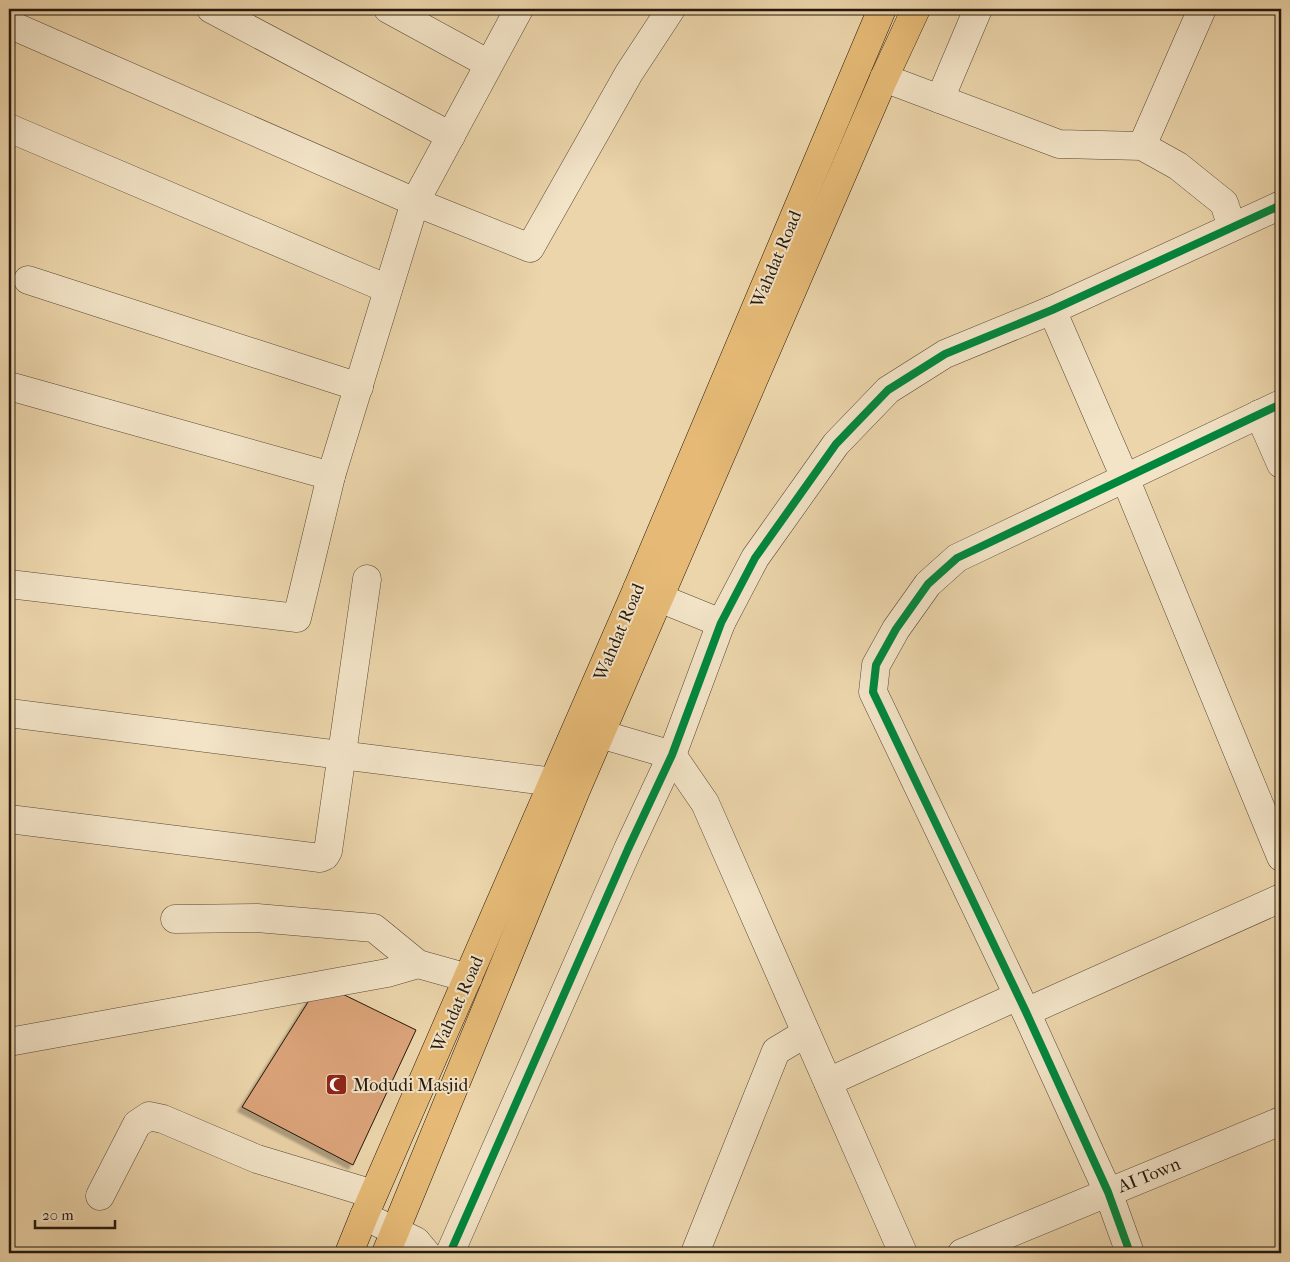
<svg xmlns="http://www.w3.org/2000/svg" width="1290" height="1262" font-family="'IM FELL French Canon',serif">
  <style>
    .building { fill: #dba379; stroke: #25180c; filter: url(#shadow) }
    .lines { fill: none; stroke-linecap: round; stroke-linejoin: round }
    .minor-casing { stroke: #574734; stroke-width: 29 }
    .major-casing { stroke: #25180c; stroke-width: 29 }
    .minor { stroke: #f3e4c8; stroke-width: 28 }
    .major { stroke: #e6ba76; stroke-width: 28 }
    .cycleway-casing { stroke: #f3e4c8; stroke-width: 11 }
    .cycleway { stroke: #00873e; stroke-width: 8 }
    .labels { text-anchor: middle; stroke-width: 4; stroke-linejoin: round; paint-order: stroke }
    .street-label { font-size: 18px; fill: #25180c; stroke: #f3e4c8 }
    .poi-label { font-size: 18px; fill: #25180c; stroke: #f3e4c8; text-anchor: start }
  </style>
  <defs>
    <filter id="shadow"><feDropShadow dx="-4.5" dy="4.5" stdDeviation="1" flood-color="#0004"/></filter>
  </defs>
  <rect width="100%" height="100%" fill="#ecd5ab"/>
  <filter id="stains"><feTurbulence type="fractalNoise" baseFrequency=".004" numOctaves="4"/><feColorMatrix values="0 0 0 0 .2 0 0 0 0 .09 0 0 0 0 .02 0 0 0 .5 -.17"/></filter>
  <radialGradient id="worn" r=".72"><stop offset=".6" stop-color="#630" stop-opacity="0"/><stop offset="1" stop-color="#630" stop-opacity=".3"/></radialGradient>
  <!-- building -->
  <polygon class="building" points="320,983 416,1030 353,1165 242,1107"/>
  <g class="lines">
    <defs>
      <g id="minor">
        <polyline points="211,9 451,136"/>
        <polyline points="388,9 489,64"/>
        <polyline points="9,24 415,202 530,248 629,73 671,9"/>
        <polyline points="884,78 1059,144 1142,146 1178,166 1224,203 1232,227"/>
        <polyline points="940,99 978,9"/>
        <polyline points="9,128 388,289"/>
        <polyline points="1142,146 1202,9"/>
        <polyline points="28,280 359,387"/>
        <polyline points="1052,310 1125,478 1281,857"/>
        <polyline points="9,386 331,476"/>
        <polyline points="1259,414 1281,464"/>
        <polyline points="9,584 297,618 331,476 415,202 519,9"/>
        <polyline points="637,589 721,623"/>
        <polyline points="9,713 554,782 575,790"/>
        <polyline points="600,734 672,755 705,803 903,1253"/>
        <polyline points="9,819 320,858 325,856 328,851 367,579"/>
        <polyline points="175,919 257,918 374,928 418,964"/>
        <polyline points="1026,1012 1281,898"/>
        <polyline points="9,1042 387,973 418,964 468,978"/>
        <polyline points="828,1082 1018,996"/>
        <polyline points="100,1196 137,1124 149,1116 163,1119 257,1159 373,1194"/>
        <polyline points="364,1216 416,1241 426,1253"/>
        <polyline points="450,1253 628,849 672,755 721,623 755,558 836,444 888,390 945,354 1052,310 1281,205"/>
        <polyline points="695,1253 776,1051 806,1033"/>
        <polyline points="962,1253 1281,1121"/>
        <polyline points="1130,1253 1108,1192 1026,1012 873,692 876,665 896,629 928,584 957,558 1281,404"/>
      </g>
      <g id="major">
        <polyline points="349,1253 364,1216 637,589 882,9"/>
        <polyline points="386,1253 576,790 884,78 916,9"/>
      </g>
    </defs>
    <!-- minor casing -->
    <use href="#minor" class="minor-casing"/>
    <!-- major casing -->
    <use href="#major" class="major-casing"/>
    <!-- minor -->
    <use href="#minor" class="minor"/>
    <!-- major -->
    <use href="#major" class="major"/>
    <defs>
      <g id="cycleway">
        <polyline points="450,1253 628,849 672,755 721,623 755,558 836,444 888,390 945,354 1052,310 1281,205"/>
        <polyline points="1130,1253 1108,1192 1026,1012 873,692 876,665 896,629 928,584 957,558 1281,404"/>
      </g>
    </defs>
    <!-- cycleway casing -->
    <use href="#cycleway" class="cycleway-casing"/>
    <!-- cycleway -->
    <use href="#cycleway" class="cycleway"/>
  </g>
  <!-- icons -->
  <defs>
    <symbol id="mosque-square" viewBox="-11 -11 22 22"><rect x="-9" y="-9" width="18" height="18" rx="4" fill="#8f2418" stroke="#f3e4c8"/><path d="M3.5-4.9A6 6 0 1 0 3.5 4.9A5 5 0 1 1 3.5-4.9Z" fill="#fff"/></symbol>
  </defs>
  <g fill-rule="evenodd">
    <use href="#mosque-square" x="324" y="1072" width="25" height="25"/>
  </g>
  <g class="labels">
    <!-- street labels -->
    <g class="street-label">
      <text transform="translate(776 259) rotate(-67)" y="6">Wahdat Road</text>
      <text transform="translate(619 632) rotate(-67)" y="6">Wahdat Road</text>
      <text transform="translate(457 1004) rotate(-66)" y="6">Wahdat Road</text>
      <text transform="translate(1149 1175) rotate(-22)" y="6">AI Town</text>
    </g>
    <!-- poi labels -->
    <g class="poi-label">
      <text x="353" y="1091">Modudi Masjid</text>
    </g>
  </g>
  <!-- margin -->
  <rect width="1290" height="1262" fill="none" stroke="#ecd5ab" stroke-width="30"/>
  <rect x="10" y="10" width="1270" height="1242" fill="none" stroke="#25180c" stroke-width="2.5"/>
  <rect x="15" y="15" width="1260" height="1232" fill="none" stroke="#25180c"/>
  <!-- scale -->
  <path d="M35 1220v8h80v-8" fill="none" stroke="#25180c" stroke-width="2.5"/>
  <text x="42" y="1220" font-size="15" fill="#25180c" stroke="#f3e4c8" stroke-width="4" paint-order="stroke">20 m</text>
  <rect width="100%" height="100%" filter="url(#stains)"/>
  <rect width="100%" height="100%" fill="url(#worn)"/>
</svg>
